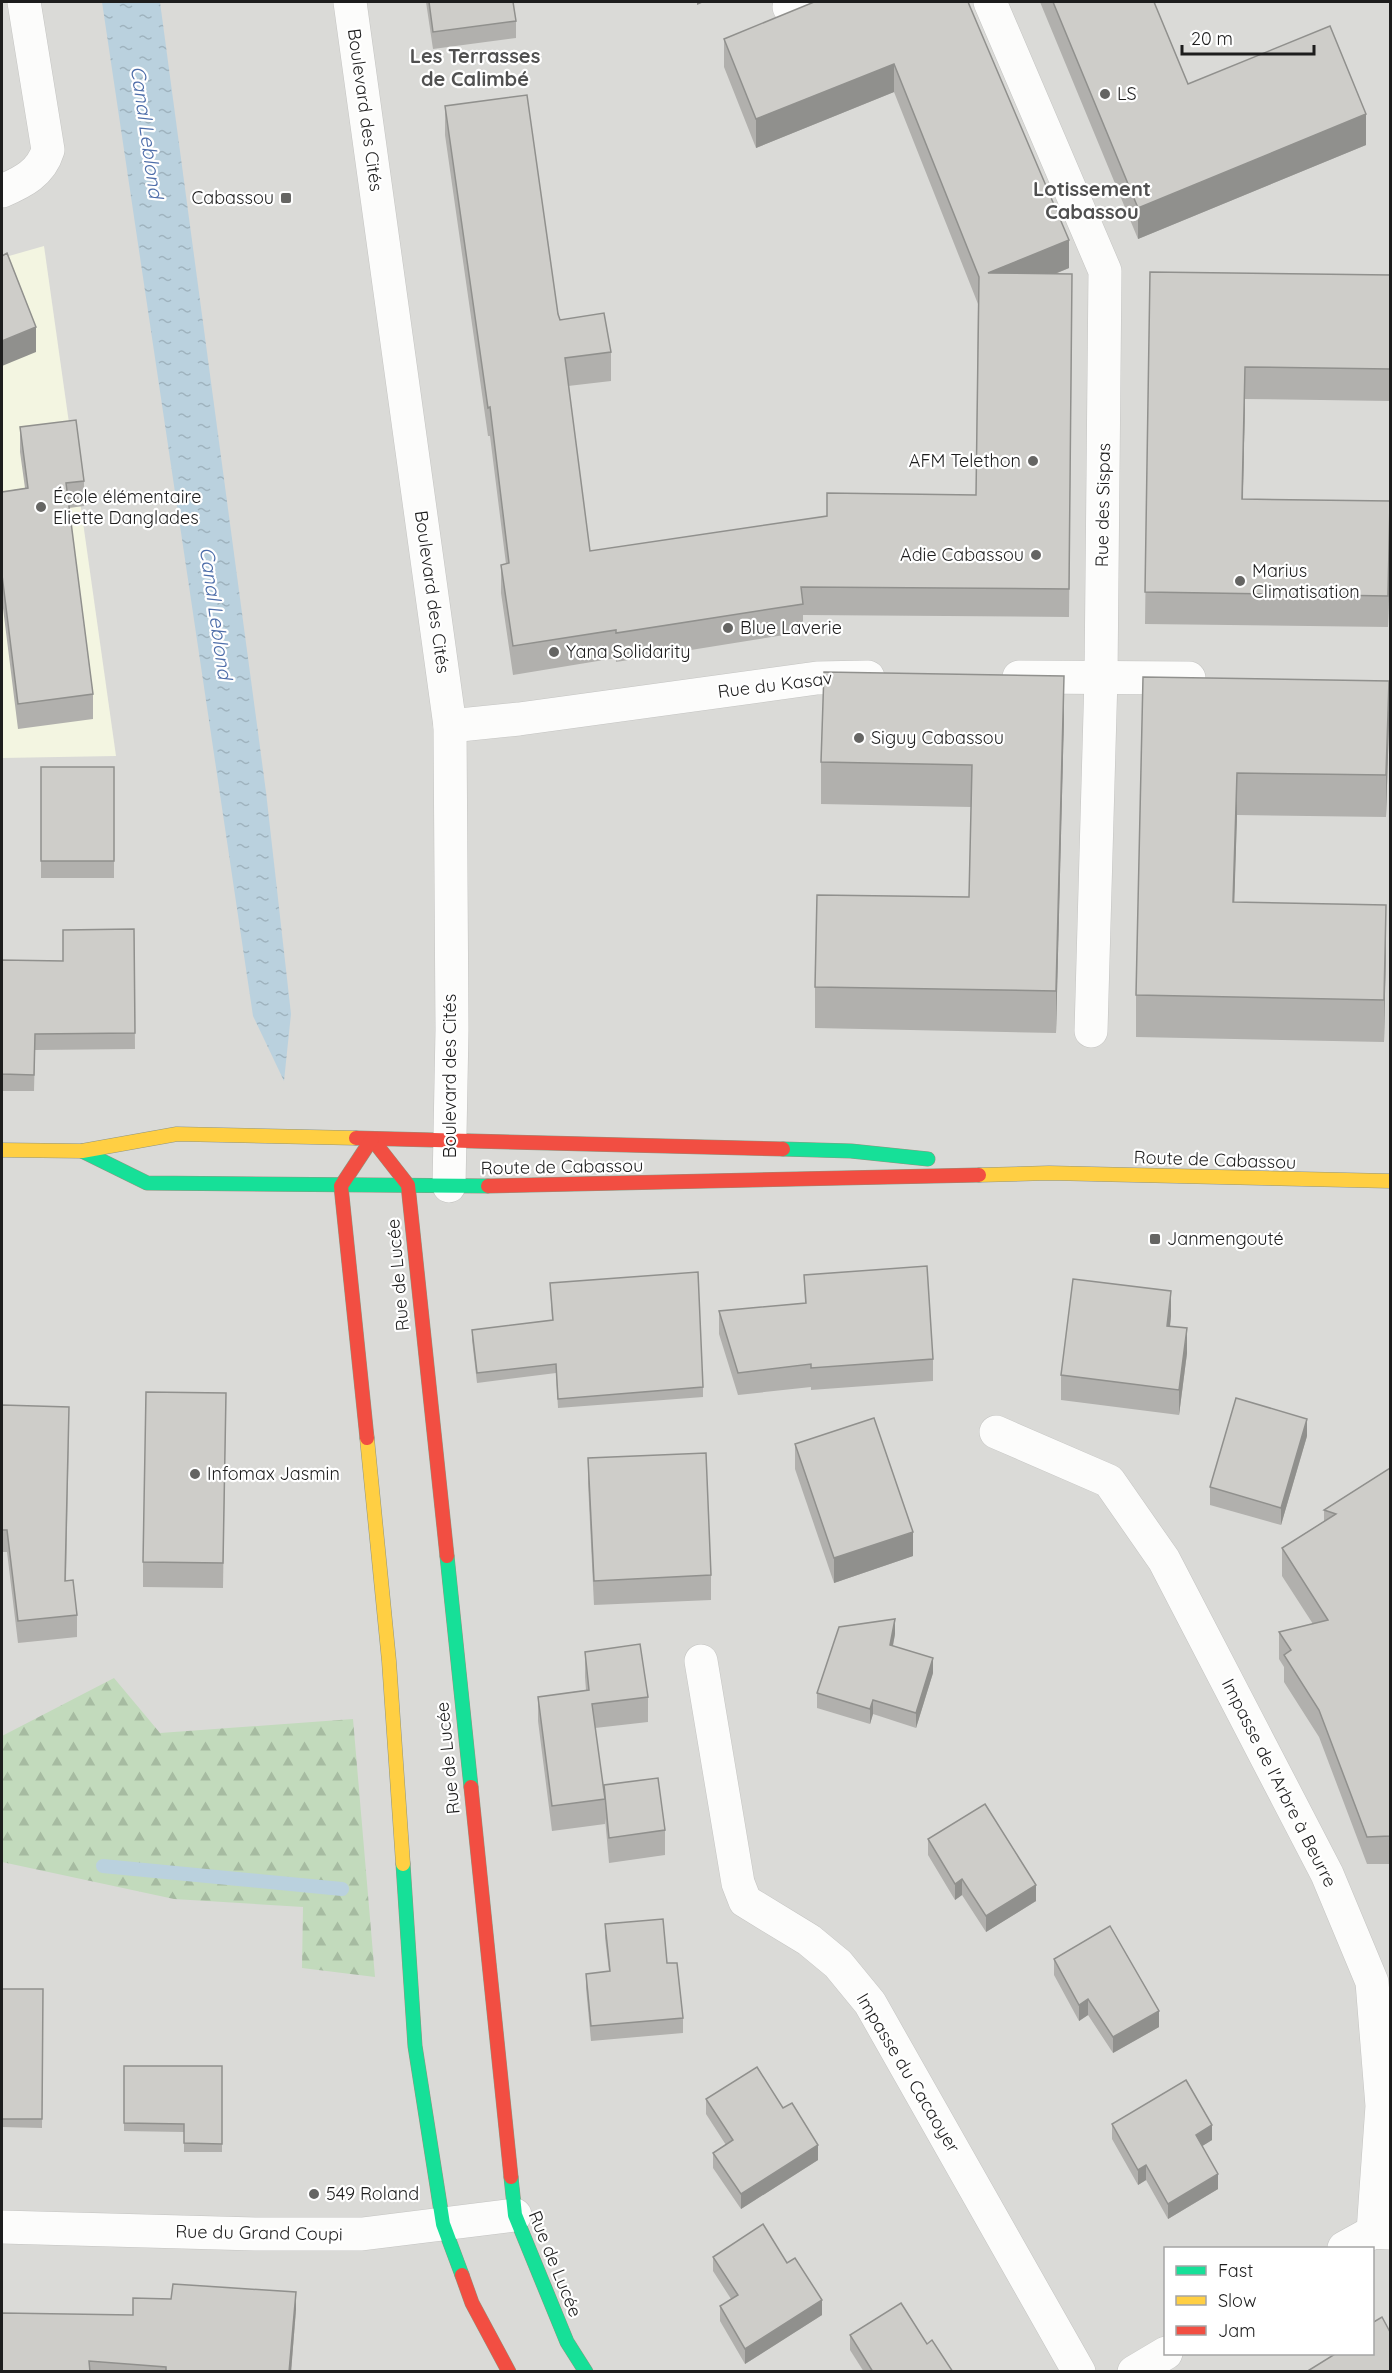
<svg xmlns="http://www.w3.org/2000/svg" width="1392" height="2373" font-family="Quicksand,sans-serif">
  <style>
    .residential { fill: #dadad7; fill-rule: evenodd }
    .education { fill: #f3f5e1 }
    .forest { fill: url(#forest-firs) }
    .water { fill: url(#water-ripples) }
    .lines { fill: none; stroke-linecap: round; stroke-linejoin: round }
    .stream { stroke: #bad1de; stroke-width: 14 }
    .street-casing { stroke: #c4c4c2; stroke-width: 34 }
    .fast-casing { stroke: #90957f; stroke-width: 15 }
    .slow-casing { stroke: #90957f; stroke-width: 15 }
    .jam-casing { stroke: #90957f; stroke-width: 15 }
    .street { stroke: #fcfcfb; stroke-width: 33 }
    .fast { stroke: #16e098; stroke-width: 14 }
    .slow { stroke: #ffcf43; stroke-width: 14 }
    .jam { stroke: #f24e42; stroke-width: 14 }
    .wall { fill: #b1b0ad }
    .shaded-wall { fill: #90908d }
    .building { fill: #cecdc9; stroke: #90908d; stroke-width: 1.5 }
    .poi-dot { fill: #656563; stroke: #fff; stroke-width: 2 }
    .labels { text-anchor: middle; stroke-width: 4.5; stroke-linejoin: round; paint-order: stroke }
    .poi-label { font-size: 18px; fill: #1d1d1d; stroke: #fff; text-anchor: start }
    .street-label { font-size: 18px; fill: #1d1d1d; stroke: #fff }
    .neighbourhood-label { font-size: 20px; font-weight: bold; fill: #505050; stroke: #fff }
    .water-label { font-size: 20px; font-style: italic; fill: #4d6da9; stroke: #fff }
  </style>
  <defs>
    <pattern id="forest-firs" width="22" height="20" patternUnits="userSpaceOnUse" patternTransform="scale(1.5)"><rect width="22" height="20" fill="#c2dabc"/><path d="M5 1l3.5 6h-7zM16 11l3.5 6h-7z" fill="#a6bba1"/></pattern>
    <pattern id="water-ripples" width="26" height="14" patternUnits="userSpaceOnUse" patternTransform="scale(1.5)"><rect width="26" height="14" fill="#bad1de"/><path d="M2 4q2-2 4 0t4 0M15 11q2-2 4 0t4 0" fill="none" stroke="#9fb3be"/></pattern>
  </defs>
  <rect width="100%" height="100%" fill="#ebebe6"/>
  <!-- residential -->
  <path class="residential" d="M2 2H1390V2371L2 2372ZM1166 2248H1372V2354H1166Z"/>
  <!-- education -->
  <polygon class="education" points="44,246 116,756 2,758 2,258"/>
  <!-- forest -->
  <polygon class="forest" points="114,1678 160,1733 353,1719 375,1977 302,1968 303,1907 174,1899 2,1862 2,1736"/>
  <!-- water -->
  <polygon class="water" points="102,2 160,2 266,792 291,1014 284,1081 253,1016"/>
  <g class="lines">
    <!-- stream -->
    <polyline class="stream" points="103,1866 342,1889"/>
    <defs>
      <g id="street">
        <polyline points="350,2 450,726 452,1030 449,1186"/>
        <polyline points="990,2 1105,271 1101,677 1091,1031"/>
        <polyline points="789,7 802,2"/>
        <path d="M2 191C23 182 41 173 48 150L24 2"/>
        <polyline points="1019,677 1189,678"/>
        <polyline points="450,726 519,719 817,678 868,677"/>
        <polyline points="996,1432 1109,1481 1164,1560 1327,1874 1372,1982 1382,2106 1373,2232"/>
        <polyline points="701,1661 738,1883 745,1901 809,1940 838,1964 870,2003 1079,2372"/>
        <polyline points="2,2227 255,2234 362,2234 515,2215"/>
        <polyline points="1344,2248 1373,2232 1390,2233"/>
        <polyline points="1134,2372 1166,2353"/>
      </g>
      <g id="fast">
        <polyline points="783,1149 851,1151 928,1159"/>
        <polyline points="82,1151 147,1183 488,1186"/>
        <polyline points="447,1556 471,1787"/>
        <polyline points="403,1864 415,2046 443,2224 462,2275"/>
        <polyline points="511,2177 515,2215 567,2342 586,2372"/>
      </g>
      <g id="slow">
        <polyline points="2,1150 82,1151 177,1134 356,1138"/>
        <polyline points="979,1175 1049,1173 1390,1181"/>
        <polyline points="367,1438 389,1661 403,1864"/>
      </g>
      <g id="jam">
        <polyline points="356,1138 783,1149"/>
        <polyline points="372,1139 408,1185 447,1556"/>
        <polyline points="488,1186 979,1175"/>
        <polyline points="367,1438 341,1186 372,1139"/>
        <polyline points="471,1787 511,2177"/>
        <polyline points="462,2275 472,2303 509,2372"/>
      </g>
    </defs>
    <!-- street casing -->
    <use href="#street" class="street-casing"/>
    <!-- fast casing -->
    <use href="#fast" class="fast-casing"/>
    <!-- slow casing -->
    <use href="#slow" class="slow-casing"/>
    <!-- jam casing -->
    <use href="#jam" class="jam-casing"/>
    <!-- street -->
    <use href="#street" class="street"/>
    <!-- fast -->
    <use href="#fast" class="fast"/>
    <!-- slow -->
    <use href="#slow" class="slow"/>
    <!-- jam -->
    <use href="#jam" class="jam"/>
  </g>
  <!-- wall -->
  <g class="wall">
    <polygon points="426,2 513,2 516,21 516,38 433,49"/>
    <polygon points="968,2 1069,268 1055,274 1072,302 1069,617 803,615 803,632 616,662 616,658 513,675 501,593 501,565 506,564 490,436 488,436 445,135 445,106 558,314 560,320 611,352 611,381 568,386 590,551 976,495 978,304 894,92 756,148 724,67 724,39"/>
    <polygon points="1040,2 1154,2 1188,84 1366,145 1138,239"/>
    <polygon points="1150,272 1390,275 1390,401 1245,399 1243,499 1390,501 1388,627 1145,624"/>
    <polygon points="20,427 84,481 84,506 69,508 93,694 93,719 18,729 2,600 2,492 25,488 20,452"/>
    <polygon points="1143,677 1389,723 1386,817 1237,815 1234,902 1386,947 1384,1042 1136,1037 1136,995"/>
    <polygon points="1064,717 1056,1033 815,1028 815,987 969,897 971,807 821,804 821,762"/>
    <rect x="41" y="767" width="73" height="111"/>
    <polygon points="134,929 135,1049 35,1050 34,1091 2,1091 2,960 63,961"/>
    <polygon points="804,1275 933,1359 933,1381 811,1390 811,1387 738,1395 719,1334 719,1311 805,1303"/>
    <polygon points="550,1283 703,1387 703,1397 558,1408 556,1373 477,1383 472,1340 472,1330 552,1320"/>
    <polygon points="1171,1316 1170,1326 1187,1353 1179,1415 1061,1400 1061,1375"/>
    <polygon points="226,1393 223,1588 143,1587 143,1562"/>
    <polygon points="2,1405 69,1429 66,1581 77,1615 77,1637 18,1643 7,1552 2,1552"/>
    <polygon points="1307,1436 1281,1525 1210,1505 1210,1487"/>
    <polygon points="795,1444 913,1556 834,1583 795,1469"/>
    <polygon points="588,1458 711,1575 711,1600 594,1605 588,1483"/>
    <polygon points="1390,1468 1390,1864 1367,1864 1319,1737 1284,1682 1284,1667 1279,1659 1279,1632 1313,1624 1282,1576 1282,1548 1324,1521 1324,1510"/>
    <polygon points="895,1634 893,1646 933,1673 916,1728 873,1714 870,1724 817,1708 817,1693"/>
    <polygon points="585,1652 648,1697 648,1722 595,1728 604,1792 665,1830 665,1855 609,1863 605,1818 605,1824 552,1831 538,1721 538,1697 586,1690 585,1677"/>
    <polygon points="928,1839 1036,1901 986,1932 962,1895 955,1900 928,1855"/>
    <polygon points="605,1924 667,1963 683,2018 683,2033 591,2041 586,1988 586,1974 609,1971 605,1938"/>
    <polygon points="1054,1959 1159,2027 1113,2053 1088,2015 1079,2021 1054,1975"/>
    <polygon points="2,1989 43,1989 42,2128 2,2127"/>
    <polygon points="124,2066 222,2066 222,2152 184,2152 184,2132 124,2131"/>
    <polygon points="706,2099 783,2108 818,2160 741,2209 713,2168 713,2153 726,2145 706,2114"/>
    <polygon points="1112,2124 1212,2140 1202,2146 1218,2189 1168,2219 1146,2180 1138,2185 1112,2139"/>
    <polygon points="713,2257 787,2263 822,2315 745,2364 720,2321 720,2306 731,2299 713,2271"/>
    <polygon points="296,2309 291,2372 2,2372 133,2315"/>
    <polygon points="850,2335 927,2344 953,2372 864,2372 850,2350"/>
  </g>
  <!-- shaded-wall -->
  <g class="shaded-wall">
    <polygon points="697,2 704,2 697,5"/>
    <polygon points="894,64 894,92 756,148 756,119"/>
    <polygon points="1366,114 1366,145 1138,239 1138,208"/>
    <polygon points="1069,240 1069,268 988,301 988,273"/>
    <polygon points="36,327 36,352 2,366 2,341"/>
    <polygon points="1245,367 1245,399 1242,530 1242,499"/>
    <polygon points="1390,505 1390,536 1388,627 1388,596"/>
    <polygon points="1064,676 1064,717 1056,1033 1056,991"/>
    <polygon points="1389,681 1389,723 1386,817 1386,775"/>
    <polygon points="1237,773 1237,815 1233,944 1233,902"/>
    <polygon points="1386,905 1386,947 1384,1042 1384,1000"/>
    <polygon points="1171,1291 1171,1316 1167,1351 1167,1326"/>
    <polygon points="1187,1328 1187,1353 1179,1415 1179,1390"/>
    <polygon points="1307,1419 1307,1436 1281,1525 1281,1508"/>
    <polygon points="913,1532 913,1556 834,1583 834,1558"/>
    <polygon points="895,1619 895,1634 890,1660 890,1645"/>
    <polygon points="933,1658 933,1673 916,1728 916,1713"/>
    <polygon points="873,1700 873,1714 870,1724 870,1709"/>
    <polygon points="962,1879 962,1895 955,1900 955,1884"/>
    <polygon points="1036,1885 1036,1901 986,1932 986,1916"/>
    <polygon points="1088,1999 1088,2015 1079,2021 1079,2005"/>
    <polygon points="1159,2011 1159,2027 1113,2053 1113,2037"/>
    <polygon points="1212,2125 1212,2140 1196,2150 1196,2135"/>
    <polygon points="818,2145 818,2160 741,2209 741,2194"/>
    <polygon points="1146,2165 1146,2180 1138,2185 1138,2170"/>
    <polygon points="1218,2174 1218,2189 1168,2219 1168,2204"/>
    <polygon points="296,2292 296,2309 291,2372 289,2372"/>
    <polygon points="822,2300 822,2315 745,2364 745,2349"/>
  </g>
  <!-- building -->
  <g class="building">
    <polygon points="429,2 513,2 516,21 433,32"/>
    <polygon points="814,2 968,2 1069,240 988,273 1072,274 1069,589 801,587 803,604 616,633 616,630 513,646 501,565 509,563 490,407 488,408 445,106 527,95 558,314 560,320 604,313 611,352 565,358 590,551 827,516 827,493 976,495 979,277 894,64 756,119 724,39"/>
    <polygon points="1053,2 1154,2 1188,84 1330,26 1366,114 1138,208"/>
    <polygon points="7,253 36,327 2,341 2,256"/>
    <polygon points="1150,272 1390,275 1390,369 1245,367 1242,499 1390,501 1388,596 1145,592"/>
    <polygon points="76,420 84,481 66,483 93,694 18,704 2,575 2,492 28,488 20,427"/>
    <polygon points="824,672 1064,676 1056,991 815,987 817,895 969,897 972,765 821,762"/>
    <polygon points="1143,677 1389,681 1386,775 1237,773 1233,902 1386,905 1384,1000 1136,995"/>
    <rect x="41" y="767" width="73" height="94"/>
    <polygon points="134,929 135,1033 35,1034 34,1075 2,1074 2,960 63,961 63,930"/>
    <polygon points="927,1266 933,1359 811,1368 811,1364 738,1373 719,1311 806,1303 804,1275"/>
    <polygon points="698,1272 703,1387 558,1399 556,1364 477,1373 472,1330 553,1320 550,1283"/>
    <polygon points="1073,1279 1171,1291 1167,1326 1187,1328 1179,1390 1061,1375"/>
    <polygon points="146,1392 226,1393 223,1563 143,1562"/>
    <polygon points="1236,1398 1307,1419 1281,1508 1210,1487"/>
    <polygon points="2,1405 69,1407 65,1581 73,1580 77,1615 18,1621 7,1530 2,1530"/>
    <polygon points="874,1418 913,1532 834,1558 795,1444"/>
    <polygon points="706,1453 711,1575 594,1581 588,1458"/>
    <polygon points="1390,1468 1390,1836 1367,1837 1319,1710 1284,1655 1291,1650 1279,1632 1328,1620 1282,1548 1336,1514 1324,1510"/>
    <polygon points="895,1619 890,1645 933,1658 916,1713 873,1700 870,1709 817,1693 839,1627"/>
    <polygon points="640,1644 648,1697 592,1704 605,1799 552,1806 538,1697 589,1690 585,1652"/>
    <polygon points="658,1778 665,1830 609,1838 604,1785"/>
    <polygon points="985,1804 1036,1885 986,1916 962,1879 955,1884 928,1839"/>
    <polygon points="663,1919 667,1963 677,1963 683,2018 591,2026 586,1974 610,1971 605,1924"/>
    <polygon points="1110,1926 1159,2011 1113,2037 1088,1999 1079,2005 1054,1959"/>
    <polygon points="2,1989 43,1989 42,2119 2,2119"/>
    <polygon points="124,2066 222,2066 222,2144 184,2143 184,2124 124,2123"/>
    <polygon points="757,2067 783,2108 792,2103 818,2145 741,2194 713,2153 733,2140 706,2099"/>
    <polygon points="1186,2080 1212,2125 1196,2135 1218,2174 1168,2204 1146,2165 1138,2170 1112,2124"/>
    <polygon points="763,2224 787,2263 795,2258 822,2300 745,2349 720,2306 738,2295 713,2257"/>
    <polygon points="173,2284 296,2292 289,2372 166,2372 166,2367 89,2361 90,2372 2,2372 2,2313 133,2315 133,2298 171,2299"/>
    <polygon points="901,2303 927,2344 932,2340 953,2372 873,2372 850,2335"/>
    <polygon points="1382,2317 1390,2332 1390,2372 1306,2372 1335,2354 1372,2354 1372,2323"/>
  </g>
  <!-- markers -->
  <g class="poi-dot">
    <circle cx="1105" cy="94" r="6"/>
    <rect x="280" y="192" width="12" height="12" rx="3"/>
    <circle cx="1033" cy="461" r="6"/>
    <circle cx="41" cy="507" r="6"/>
    <circle cx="1036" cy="555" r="6"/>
    <circle cx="1240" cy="581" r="6"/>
    <circle cx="728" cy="628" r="6"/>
    <circle cx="554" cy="652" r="6"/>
    <circle cx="859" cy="738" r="6"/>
    <rect x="1149" y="1233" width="12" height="12" rx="3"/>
    <circle cx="195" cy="1474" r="6"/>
    <circle cx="314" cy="2194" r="6"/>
  </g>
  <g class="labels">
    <!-- poi labels -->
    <g class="poi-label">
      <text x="1117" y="100">LS</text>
      <text x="274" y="204" text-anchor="end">Cabassou</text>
      <text x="1021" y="467" text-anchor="end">AFM Telethon</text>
      <text x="53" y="503">École élémentaire<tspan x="53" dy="21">Eliette Danglades</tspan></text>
      <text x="1024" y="561" text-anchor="end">Adie Cabassou</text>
      <text x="1252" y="577">Marius<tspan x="1252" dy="21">Climatisation</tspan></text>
      <text x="740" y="634">Blue Laverie</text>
      <text x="566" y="658">Yana Solidarity</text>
      <text x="871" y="744">Siguy Cabassou</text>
      <text x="1167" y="1245">Janmengouté</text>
      <text x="207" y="1480">Infomax Jasmin</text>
      <text x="326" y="2200">549 Roland</text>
    </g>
    <!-- street labels -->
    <g class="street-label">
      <text transform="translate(365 110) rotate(82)" y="6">Boulevard des Cités</text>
      <text transform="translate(1103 505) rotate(-89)" y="6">Rue des Sispas</text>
      <text transform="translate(432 592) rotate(82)" y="6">Boulevard des Cités</text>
      <text transform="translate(775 685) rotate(-7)" y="6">Rue du Kasav</text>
      <text transform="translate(450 1076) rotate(-90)" y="6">Boulevard des Cités</text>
      <text transform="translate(1215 1160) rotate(2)" y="6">Route de Cabassou</text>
      <text transform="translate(562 1167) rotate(-1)" y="6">Route de Cabassou</text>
      <text transform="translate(398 1275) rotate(-95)" y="6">Rue de Lucée</text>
      <text transform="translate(448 1758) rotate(-96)" y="6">Rue de Lucée</text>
      <text transform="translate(1279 1783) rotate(63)" y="6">Impasse de l'Arbre à Beurre</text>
      <text transform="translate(908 2073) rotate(59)" y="6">Impasse du Cacaoyer</text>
      <text transform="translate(259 2233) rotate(1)" y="6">Rue du Grand Coupi</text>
      <text transform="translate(555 2264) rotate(68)" y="6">Rue de Lucée</text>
    </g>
    <!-- neighbourhood labels -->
    <g class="neighbourhood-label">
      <text x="475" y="63">Les Terrasses<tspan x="475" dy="23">de Calimbé</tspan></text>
      <text x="1092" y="196">Lotissement<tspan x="1092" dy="23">Cabassou</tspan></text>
    </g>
    <!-- water labels -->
    <g class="water-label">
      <text transform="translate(147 132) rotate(82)" y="7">Canal Leblond</text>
      <text transform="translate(216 613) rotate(82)" y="7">Canal Leblond</text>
    </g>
  </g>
  <!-- border -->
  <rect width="1392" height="2373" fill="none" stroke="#1d1d1d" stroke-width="6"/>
  <!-- legend -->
  <rect x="1164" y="2247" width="210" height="108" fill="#ffffff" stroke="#a5a5a5" stroke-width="1.5"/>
  <rect x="1176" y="2266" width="30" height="9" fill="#16e098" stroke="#a5a5a5" stroke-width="1.5"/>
  <text x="1218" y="2277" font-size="18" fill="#1d1d1d">Fast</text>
  <rect x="1176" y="2296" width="30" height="9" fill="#ffcf43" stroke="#a5a5a5" stroke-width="1.5"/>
  <text x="1218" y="2307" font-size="18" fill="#1d1d1d">Slow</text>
  <rect x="1176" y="2326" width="30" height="9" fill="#f24e42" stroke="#a5a5a5" stroke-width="1.5"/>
  <text x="1218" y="2337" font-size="18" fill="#1d1d1d">Jam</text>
  <!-- scale -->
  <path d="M1182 45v9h132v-9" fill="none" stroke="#1d1d1d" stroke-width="3"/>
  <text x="1191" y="45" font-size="18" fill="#1d1d1d" stroke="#ffffff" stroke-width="4.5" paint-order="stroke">20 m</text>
</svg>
